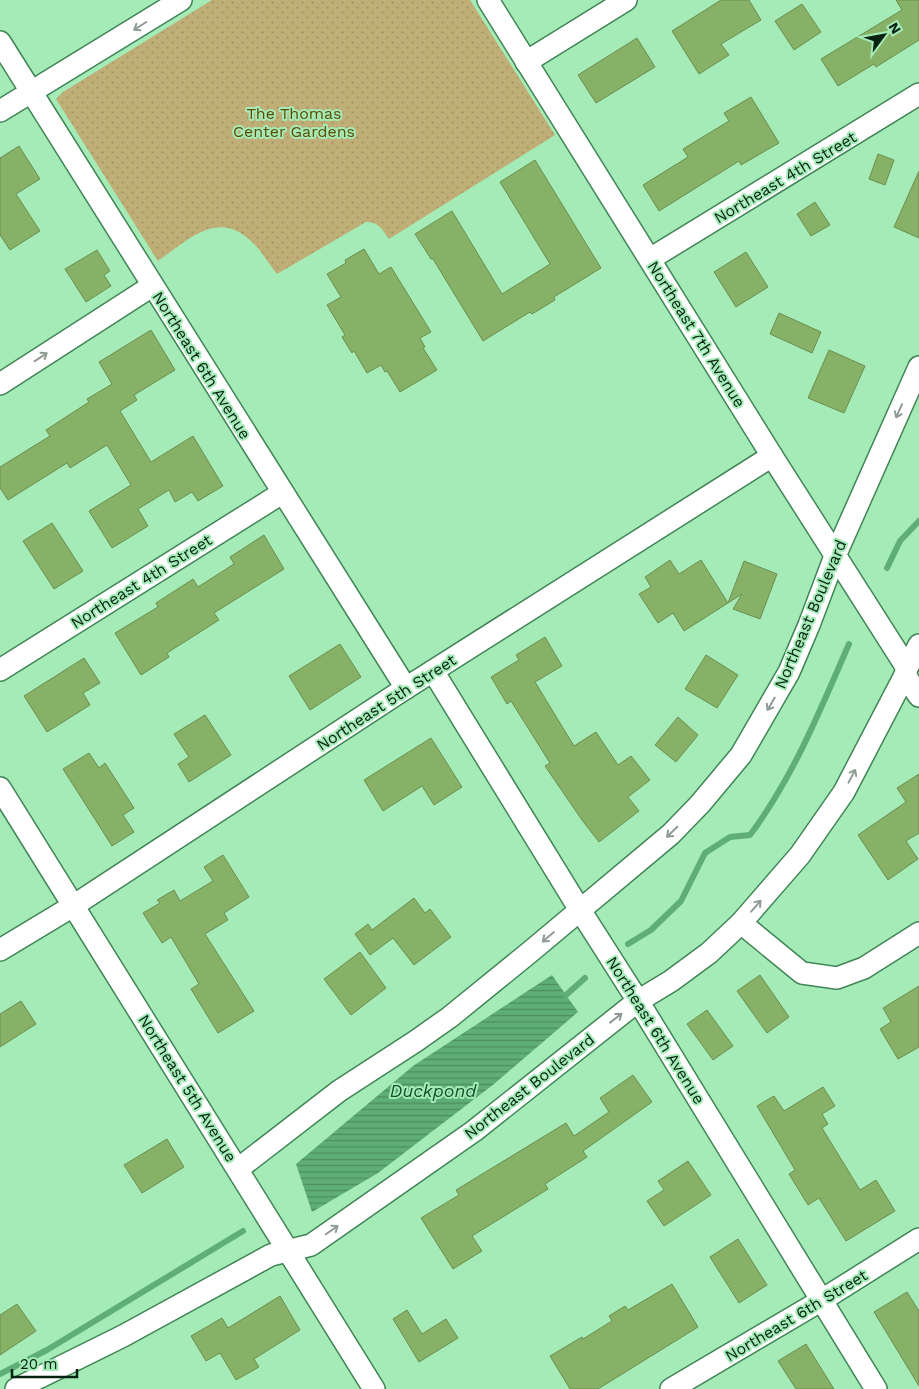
<svg xmlns="http://www.w3.org/2000/svg" width="919" height="1389" font-family="'Work Sans',sans-serif">
  <style>
    .park { fill: url(#park-dots) }
    .water { fill: url(#water-rules) }
    .lines { fill: none; stroke-linecap: round; stroke-linejoin: round }
    .stream { stroke: #5fae77; stroke-width: 6 }
    .building { fill: #87b166; stroke: #6b8f4f }
    .street-casing { stroke: #418557; stroke-width: 24 }
    .street { stroke: #fff; stroke-width: 21 }
    .oneway { stroke: #8f9c94 }
    .labels { text-anchor: middle; stroke-width: 4; stroke-linejoin: round; paint-order: stroke }
    .park-label { font-size: 16px; fill: #5f4d03; stroke: #a4ebb7 }
    .street-label { font-size: 16px; fill: #062311; stroke: #a4ebb7 }
    .water-label { font-size: 18px; font-style: italic; fill: #144f2b; stroke: #a4ebb7 }
  </style>
  <defs>
    <pattern id="park-dots" width="8" height="8" patternUnits="userSpaceOnUse" patternTransform="scale(1.25)"><rect width="8" height="8" fill="#c0ae77"/><path d="M2 2h.1M6 6h.1" fill="none" stroke="#a49566" stroke-width="1.8" stroke-linecap="round"/></pattern>
    <pattern id="water-rules" width="6" height="5" patternUnits="userSpaceOnUse" patternTransform="scale(1.25)"><rect width="6" height="5" fill="#5fae77"/><path d="M0 2.5h6" fill="none" stroke="#4c8d60"/></pattern>
  </defs>
  <rect width="100%" height="100%" fill="#a4ebb7"/>
  <!-- park -->
  <path class="park" d="M212 0H470L555 135 389 239C382 229 379 222 366 222L277 274C270 266 264 255 257 247 220 206 191 238 158 261L56 99 63 92Z"/>
  <!-- water -->
  <polygon class="water" points="552,975 578,1012 494,1084 378,1173 312,1212 296,1164 413,1066"/>
  <g class="lines">
    <!-- stream -->
    <g class="stream">
      <polyline points="887,568 900,541 919,521"/>
      <path d="M628 944 651 930 681 901 705 853 730 837 750 835C794 776 820 710 849 644"/>
      <polyline points="566,995 585,978"/>
      <polyline points="0,1374 47,1350 243,1231"/>
    </g>
  </g>
  <!-- building -->
  <g class="building">
    <polygon points="721,0 749,0 761,20 721,44 729,55 699,74 672,31"/>
    <polygon points="896,0 919,0 919,40 876,67 874,64 838,86 821,59 902,10"/>
    <polygon points="802,4 821,32 794,50 775,21"/>
    <polygon points="637,38 655,67 596,103 578,75"/>
    <polygon points="751,97 779,143 741,165 739,161 659,211 643,185 688,157 683,149 729,121 724,113"/>
    <polygon points="19,146 40,179 16,194 40,231 10,250 0,235 0,158"/>
    <polygon points="878,154 894,160 885,185 869,179"/>
    <polygon points="535,160 601,268 554,297 555,300 532,314 530,312 483,341 433,259 431,259 415,234 452,211 502,294 550,264 500,182"/>
    <polygon points="919,171 919,238 894,227"/>
    <polygon points="815,202 830,225 811,236 797,214"/>
    <polygon points="364,249 379,274 391,267 431,332 420,338 425,347 423,348 437,370 400,392 387,371 385,372 381,365 367,373 354,351 352,353 342,337 345,335 327,305 341,297 327,274 346,263 345,260"/>
    <polygon points="97,250 110,271 104,275 111,286 86,302 65,269"/>
    <polygon points="746,252 768,287 736,307 714,272"/>
    <polygon points="779,313 821,332 812,353 770,334"/>
    <polygon points="151,330 175,370 134,395 137,400 120,411 151,462 193,436 223,486 198,501 192,492 175,502 169,490 138,509 148,526 112,548 89,511 131,485 107,445 70,468 67,463 8,500 0,488 0,467 50,436 46,430 89,402 87,399 112,384 99,362"/>
    <polygon points="829,350 865,366 844,413 808,398"/>
    <polygon points="52,523 83,571 54,589 23,541"/>
    <polygon points="264,535 284,569 214,613 219,620 167,653 169,657 141,675 115,633 158,607 156,603 193,579 198,587 234,564 230,557"/>
    <polygon points="670,560 679,574 701,560 728,603 684,631 673,613 658,623 639,594 651,587 645,577"/>
    <polygon points="744,561 777,574 760,619 733,609 742,594 728,603"/>
    <polygon points="545,637 562,666 535,682 574,746 596,732 618,765 631,756 650,780 628,797 639,811 599,842 582,820 545,766 550,763 511,701 507,704 491,677 519,660 516,655"/>
    <polygon points="340,644 361,677 310,710 289,676"/>
    <polygon points="706,655 738,675 717,708 685,689"/>
    <polygon points="84,658 100,683 83,693 90,705 47,732 24,696"/>
    <polygon points="205,715 231,755 189,782 178,764 189,757 174,734"/>
    <polygon points="678,717 698,735 676,762 655,745"/>
    <polygon points="431,738 462,787 434,805 422,786 383,811 364,780"/>
    <polygon points="89,753 99,768 105,763 134,808 123,815 134,832 112,846 63,769"/>
    <polygon points="919,774 919,833 906,841 918,859 888,880 858,835 906,802 897,788"/>
    <polygon points="223,855 249,897 224,913 228,920 205,934 254,1011 218,1033 191,989 199,984 171,937 162,943 143,913 160,903 157,900 174,890 180,901 213,881 204,867"/>
    <polygon points="414,898 425,913 430,909 451,937 414,965 393,938 370,955 355,934 368,924 372,930"/>
    <polygon points="360,952 386,988 351,1015 324,979"/>
    <polygon points="760,975 789,1017 767,1033 737,991"/>
    <polygon points="919,986 919,1047 898,1059 880,1029 891,1022 883,1008"/>
    <polygon points="21,1001 36,1024 0,1047 0,1014"/>
    <polygon points="707,1010 733,1046 713,1060 687,1024"/>
    <polygon points="633,1075 652,1102 583,1151 587,1157 545,1184 548,1189 472,1236 482,1251 453,1269 421,1218 459,1195 456,1190 566,1123 574,1136 609,1112 600,1098"/>
    <polygon points="823,1087 835,1106 822,1114 828,1124 822,1128 860,1190 876,1180 895,1211 846,1241 819,1198 808,1205 789,1174 795,1170 757,1106 774,1096 784,1111"/>
    <polygon points="167,1139 184,1167 142,1193 124,1165"/>
    <polygon points="688,1161 711,1195 664,1226 647,1201 664,1190 658,1181"/>
    <polygon points="738,1239 767,1285 739,1303 710,1257"/>
    <polygon points="672,1284 698,1327 598,1389 570,1389 550,1356 582,1337 583,1339 612,1321 609,1316 625,1306 628,1310"/>
    <polygon points="907,1292 919,1311 919,1386 874,1312"/>
    <polygon points="280,1296 300,1330 254,1359 259,1367 236,1380 220,1353 206,1361 191,1336 222,1318 228,1328"/>
    <polygon points="17,1304 36,1331 0,1355 0,1315"/>
    <polygon points="407,1310 422,1334 446,1319 458,1338 419,1362 393,1319"/>
    <polygon points="806,1344 834,1389 796,1389 778,1361"/>
  </g>
  <g class="lines">
    <defs>
      <g id="street">
        <polyline points="488,0 772,456 907,668"/>
        <polyline points="0,42 406,688"/>
        <polyline points="526,62 626,0"/>
        <polyline points="0,111 181,0"/>
        <polyline points="650,259 919,94"/>
        <polyline points="0,384 152,286"/>
        <polyline points="0,670 282,493"/>
        <polyline points="433,671 580,910 638,1001 876,1389"/>
        <polyline points="905,675 919,696"/>
        <polyline points="0,788 374,1389"/>
        <polyline points="741,923 802,973 837,978 864,968 919,933"/>
        <polyline points="0,950 73,906 406,688 772,456"/>
        <polyline points="238,1169 339,1091 416,1041 450,1017 530,952 671,834 700,804 741,755 789,672 809,625 835,556 919,367"/>
        <polyline points="16,1389 123,1336 271,1255 311,1245 474,1131 638,1001 671,981 709,953 741,923 800,855 844,792 905,675 907,668 919,645"/>
        <polyline points="671,1389 822,1300 919,1239"/>
      </g>
    </defs>
    <!-- street casing -->
    <use href="#street" class="street-casing"/>
    <!-- street -->
    <use href="#street" class="street"/>
  </g>
  <!-- one-way arrows -->
  <defs><path id="oneway-shaft" d="M-6 0H5M1.5-3L5.5 0L1.5 3" fill="none" stroke-width="1.6" stroke-linecap="round" stroke-linejoin="round" transform="scale(1.25)"/></defs>
  <g class="oneway">
    <use href="#oneway-shaft" transform="translate(140 26) rotate(148)"/>
    <use href="#oneway-shaft" transform="translate(41 357) rotate(-33)"/>
    <use href="#oneway-shaft" transform="translate(899 411) rotate(114)"/>
    <use href="#oneway-shaft" transform="translate(771 704) rotate(120)"/>
    <use href="#oneway-shaft" transform="translate(852 776) rotate(-62)"/>
    <use href="#oneway-shaft" transform="translate(672 832) rotate(136)"/>
    <use href="#oneway-shaft" transform="translate(756 906) rotate(-49)"/>
    <use href="#oneway-shaft" transform="translate(548 937) rotate(140)"/>
    <use href="#oneway-shaft" transform="translate(616 1018) rotate(-38)"/>
    <use href="#oneway-shaft" transform="translate(332 1230) rotate(-35)"/>
  </g>
  <g class="labels">
    <!-- park labels -->
    <g class="park-label">
      <text x="294" y="119">The Thomas<tspan x="294" dy="18">Center Gardens</tspan></text>
    </g>
    <!-- street labels -->
    <g class="street-label">
      <text transform="translate(785 177) rotate(-31)" y="6">Northeast 4th Street</text>
      <text transform="translate(697 334) rotate(58)" y="6">Northeast 7th Avenue</text>
      <text transform="translate(202 365) rotate(58)" y="6">Northeast 6th Avenue</text>
      <text transform="translate(141 581) rotate(-32)" y="6">Northeast 4th Street</text>
      <text transform="translate(810 614) rotate(-67)" y="6">Northeast Boulevard</text>
      <text transform="translate(386 702) rotate(-33)" y="6">Northeast 5th Street</text>
      <text transform="translate(656 1030) rotate(58)" y="6">Northeast 6th Avenue</text>
      <text transform="translate(529 1086) rotate(-38)" y="6">Northeast Boulevard</text>
      <text transform="translate(188 1088) rotate(58)" y="6">Northeast 5th Avenue</text>
      <text transform="translate(796 1315) rotate(-31)" y="6">Northeast 6th Street</text>
    </g>
    <!-- water labels -->
    <g class="water-label">
      <text x="433" y="1097">Duckpond</text>
    </g>
  </g>
  <!-- north arrow -->
  <g transform="translate(884 35) rotate(58)" stroke="#a4ebb7" stroke-width="4" paint-order="stroke">
  <path d="M0-4L9 19L0 12L-9 19Z" fill="#062311"/>
  <text y="-8" font-size="14" font-weight="bold" text-anchor="middle" fill="#062311">N</text>
  </g>
  <!-- scale -->
  <path d="M12 1369v8h65v-8" fill="none" stroke="#062311" stroke-width="2.5"/>
  <text x="20" y="1369" font-size="15" fill="#062311" stroke="#a4ebb7" stroke-width="4" paint-order="stroke">20 m</text>
</svg>
